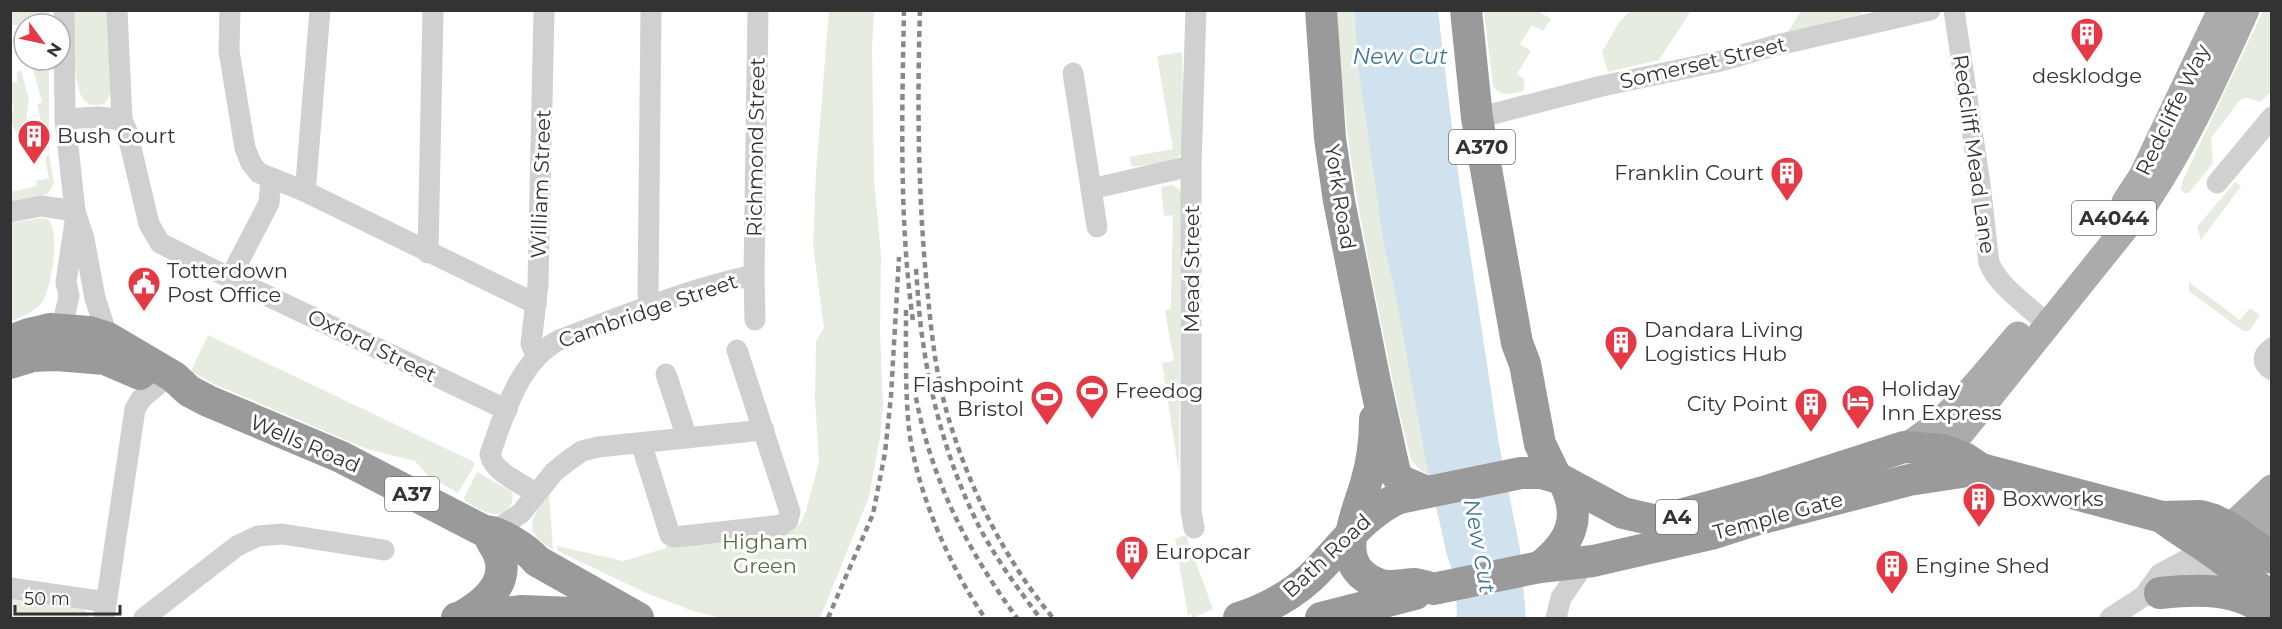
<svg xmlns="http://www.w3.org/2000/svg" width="2282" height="629" font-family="Montserrat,sans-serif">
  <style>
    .green { fill: #e6ecdf }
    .water { fill: #cfe2ee }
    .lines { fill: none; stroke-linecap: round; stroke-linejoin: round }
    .minor { stroke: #d0d0d0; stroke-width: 21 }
    .major { stroke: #ababab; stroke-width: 27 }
    .highway { stroke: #9a9a9a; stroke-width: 32 }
    .rail { stroke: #888; stroke-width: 4.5; stroke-dasharray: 6 4.5; stroke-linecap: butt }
    .labels { text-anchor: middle; stroke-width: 6; stroke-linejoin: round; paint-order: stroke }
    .shield { fill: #fff; stroke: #707070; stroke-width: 1.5 }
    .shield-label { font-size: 20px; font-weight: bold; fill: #333 }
    .street-label { font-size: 21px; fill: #333; stroke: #fff }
    .poi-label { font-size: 21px; fill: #333; stroke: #fff; text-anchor: start }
    .park-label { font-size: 21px; fill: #56703f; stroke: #fff }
    .water-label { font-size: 22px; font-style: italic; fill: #3f7597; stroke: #fff }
  </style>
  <rect width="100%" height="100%" fill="#fff"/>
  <!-- green -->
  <g class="green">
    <polygon points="11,10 50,11 49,24 11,25"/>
    <path d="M73 11H109L111 90 108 99 104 104C96 106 88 106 83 99 72 84 74 30 73 11Z"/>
    <polygon points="829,11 874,11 872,46 874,181 881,255 880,333 883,405 880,437 869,497 820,618 722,618 693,611 646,593 558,551 557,546 623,561 666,548 666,545 790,529 800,524 806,511 819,462 815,399 816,341 824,328 813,245 816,172"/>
    <path d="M1337 11H1384L1463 541 1457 618 1456 579 1447 555 1429 475 1419 469 1411 459C1398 411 1389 362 1379 313 1358 213 1341 113 1337 11Z"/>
    <path d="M1484 11H1538L1551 19 1543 31 1532 25 1520 44 1531 51 1517 74 1524 79V91C1511 94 1501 98 1493 86Z"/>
    <polygon points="1630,11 1691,11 1659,60 1608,72 1602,52 1618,24"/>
    <polygon points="1801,11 1862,11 1863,14 1786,35"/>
    <polygon points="2263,11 2271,11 2271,92 2260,102 2248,98 2240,100 2211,138 2213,163 2189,193 2184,193 2181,189 2182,182"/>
    <polygon points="1182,52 1184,142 1181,154 1174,161 1132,167 1129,157 1173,149 1157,56"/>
    <polygon points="31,60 49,60 49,154 54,183 48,194 11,201 11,192 37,186 36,181 49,178 45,159 49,153 37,104 42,103"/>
    <path d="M21 70 29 99 26 122V146C17 133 7 124 14 109L11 101V80V83L17 82V72Z"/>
    <polygon points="2235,182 2241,186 2201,240 2197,227"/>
    <polygon points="1172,185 1179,189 1181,193 1179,472 1162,363 1174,361 1165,311 1171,308 1173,215 1164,216 1161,187"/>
    <path d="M41 218 49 220C60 234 52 294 39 306 32 313 20 317 11 321V223Z"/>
    <polygon points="2189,282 2240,320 2250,308 2260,315 2249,331 2243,331 2189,291"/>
    <polygon points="208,335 474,462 474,466 458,493 427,475 415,461 367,449 214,384 191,371"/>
    <path d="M477 472 512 492C513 498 513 501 510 506 499 523 478 509 465 501L464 498Z"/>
    <path d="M549 492 553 550C520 530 532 519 549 492Z"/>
    <polygon points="1186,535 1213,609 1192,618 1191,614 1188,616 1175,539"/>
    <polygon points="10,598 85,610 90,618 11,618"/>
  </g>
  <!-- water -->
  <polygon class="water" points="1355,11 1438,11 1455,153 1499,444 1520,549 1526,618 1457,618 1456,579 1447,555 1426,461 1395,291 1384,245 1357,58"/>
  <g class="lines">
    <!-- minor -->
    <g class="minor">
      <polyline points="64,10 65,119 75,211 84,239 95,298 108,338"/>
      <polyline points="117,10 122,120"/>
      <polyline points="230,10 229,51 245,148 251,163 259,173 302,190 536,304"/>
      <path d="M1954 10 1980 184 1989 263C1998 284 2019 299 2036 314"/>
      <polyline points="1073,73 1097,227"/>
      <polyline points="1477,118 1602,86 1721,61 1773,46 1930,10"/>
      <polyline points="65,119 99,117 122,120 127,131 149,224 160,243 230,278 507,410"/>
      <polyline points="2217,183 2272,117"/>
      <polyline points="1091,189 1191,166"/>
      <polyline points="302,190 306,182 320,10"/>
      <polyline points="10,212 41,206 75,211"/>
      <polyline points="428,253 433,10"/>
      <polyline points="230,278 269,203 271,178"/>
      <polyline points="650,306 648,294 651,10"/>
      <polyline points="755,320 754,275 758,10"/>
      <polyline points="59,341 69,296 66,282 75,222"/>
      <path d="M2272 348C2262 355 2261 363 2272 370"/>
      <polyline points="536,355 531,344 538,284 544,10"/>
      <polyline points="666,374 687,438"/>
      <polyline points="641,443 670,535 675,537 782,525 788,520 790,512 737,350"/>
      <path d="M535 493C521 483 493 472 490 454 505 413 518 362 559 340 623 316 687 289 754 275"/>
      <polyline points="1194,528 1191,511 1191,166 1196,10"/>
      <polyline points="493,532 521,513 554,472 569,460 582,451 598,447 764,430"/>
      <polyline points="10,588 106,602"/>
      <polyline points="2144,596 2160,574 2208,548"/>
      <polyline points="104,618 135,409 141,399 160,383"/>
      <polyline points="144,618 237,546 258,536 282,534 384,550"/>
      <polyline points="1556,618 1561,598 1585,563"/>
      <polyline points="2110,618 2144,596 2160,593 2225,561"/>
    </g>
    <!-- major -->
    <g class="major">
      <polyline points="2125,202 2142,176 2221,10"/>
      <path d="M1904 447C1951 420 1983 375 2018 335"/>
      <path d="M1928 463 1961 433 2147 201C2187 141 2216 76 2246 10"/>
      <polyline points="2215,541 2272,488"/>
      <polyline points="2233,555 2252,543 2272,516"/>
    </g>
    <!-- highway -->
    <g class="highway">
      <polyline points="1321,10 1330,138 1339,201 1375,382 1395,473 1401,481 1427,492"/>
      <polyline points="1466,10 1477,118 1517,343 1525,364 1540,444 1556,477"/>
      <path d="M10 341 29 334 50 329 89 332 108 338 174 377 189 391 208 401 341 457 484 531C498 530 528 550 537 561L638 618"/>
      <polyline points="10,363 33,356 56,355 105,359 140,374"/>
      <path d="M1375 419C1375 440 1372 463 1366 483 1356 518 1331 566 1378 584 1391 589 1403 584 1415 584 1421 585 1428 587 1433 589L1540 567C1570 543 1583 519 1564 482"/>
      <path d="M2162 517C2177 529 2193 538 2209 549 2231 564 2251 581 2272 599"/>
      <polyline points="1540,567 1593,561 1711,534 1755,520 1909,480 1981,469"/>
      <path d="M2160 593C2198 589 2238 587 2269 613"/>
      <polyline points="457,618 522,611 625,615"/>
      <path d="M459 618C489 602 517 576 492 542"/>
      <path d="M1239 618C1266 609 1289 597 1310 578 1339 551 1362 514 1399 498L1521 473H1541L1556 477 1623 513 1658 521 1764 492 1904 447 1943 450 1966 459 1981 469 2162 517 2200 516 2214 520 2230 528 2272 558"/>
      <polyline points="1321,618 1415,594"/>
    </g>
    <!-- rail -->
    <g class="rail">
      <path d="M904 10C902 112 899 221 913 321"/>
      <path d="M920 10C917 106 918 202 928 297 932 339 937 382 950 423 972 494 1006 561 1053 618"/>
      <path d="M916 269C918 293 919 318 923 342 931 400 948 461 973 514 990 551 1016 586 1040 618"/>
      <path d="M906 310C906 349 905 390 909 429 916 490 950 568 985 618"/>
      <path d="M914 387C929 475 965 547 1017 618"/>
      <polyline points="828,618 873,514 885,453 891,396 899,257"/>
    </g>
  </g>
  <!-- icons -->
  <defs>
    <symbol id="building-pin" viewBox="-11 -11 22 30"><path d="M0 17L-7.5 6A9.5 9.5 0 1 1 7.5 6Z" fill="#e63946" stroke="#fff"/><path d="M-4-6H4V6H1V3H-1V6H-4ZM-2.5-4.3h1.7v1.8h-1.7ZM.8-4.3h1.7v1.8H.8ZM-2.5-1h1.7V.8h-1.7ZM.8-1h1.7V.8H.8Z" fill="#fff"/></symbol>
    <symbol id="civic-pin" viewBox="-11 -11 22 30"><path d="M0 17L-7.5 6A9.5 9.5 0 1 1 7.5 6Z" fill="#e63946" stroke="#fff"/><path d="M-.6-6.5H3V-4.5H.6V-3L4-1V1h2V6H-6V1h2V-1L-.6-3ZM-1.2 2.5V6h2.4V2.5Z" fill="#fff"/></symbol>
    <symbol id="stadium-pin" viewBox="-11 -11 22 30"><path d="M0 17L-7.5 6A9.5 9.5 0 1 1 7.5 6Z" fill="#e63946" stroke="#fff"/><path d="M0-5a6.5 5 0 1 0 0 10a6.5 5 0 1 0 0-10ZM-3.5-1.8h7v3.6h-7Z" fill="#fff"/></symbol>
    <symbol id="hotel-pin" viewBox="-11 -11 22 30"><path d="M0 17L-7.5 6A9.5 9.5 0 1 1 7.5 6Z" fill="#e63946" stroke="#fff"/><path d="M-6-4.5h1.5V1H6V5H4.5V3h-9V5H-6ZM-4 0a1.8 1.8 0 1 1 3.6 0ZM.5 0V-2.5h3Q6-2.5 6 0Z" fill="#fff"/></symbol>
  </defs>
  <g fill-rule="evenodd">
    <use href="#building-pin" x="2068" y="15" width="38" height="52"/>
    <use href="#building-pin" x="15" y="117" width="38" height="52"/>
    <use href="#building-pin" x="1768" y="154" width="38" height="52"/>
    <use href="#civic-pin" x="125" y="264" width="38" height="52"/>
    <use href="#building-pin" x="1602" y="323" width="38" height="52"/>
    <use href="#stadium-pin" x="1073" y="372" width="38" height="52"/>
    <use href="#stadium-pin" x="1028" y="378" width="38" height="52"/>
    <use href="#hotel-pin" x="1839" y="382" width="38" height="52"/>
    <use href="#building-pin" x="1792" y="385" width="38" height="52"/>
    <use href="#building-pin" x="1960" y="480" width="38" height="52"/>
    <use href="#building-pin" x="1113" y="533" width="38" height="52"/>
    <use href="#building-pin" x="1873" y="547" width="38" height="52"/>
  </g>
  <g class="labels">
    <!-- shield labels -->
    <g class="shield">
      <rect x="1449" y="130" width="66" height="34" rx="4.5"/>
      <rect x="2072" y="201" width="84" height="34" rx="4.5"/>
      <rect x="385" y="477" width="54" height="34" rx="4.5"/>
      <rect x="1656" y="500" width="42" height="34" rx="4.5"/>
    </g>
    <g class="shield-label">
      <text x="1482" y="154">A370</text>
      <text x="2114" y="225">A4044</text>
      <text x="412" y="501">A37</text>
      <text x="1677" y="524">A4</text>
    </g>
    <!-- street labels -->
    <g class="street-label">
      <text transform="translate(1703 63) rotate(-13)" y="7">Somerset Street</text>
      <text transform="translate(2173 110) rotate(-64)" y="7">Redcliffe Way</text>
      <text transform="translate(756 147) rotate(-89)" y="7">Richmond Street</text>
      <text transform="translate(1974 154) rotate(82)" y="7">Redcliff Mead Lane</text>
      <text transform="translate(541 184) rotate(-88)" y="7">William Street</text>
      <text transform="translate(1340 197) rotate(81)" y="7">York Road</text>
      <text transform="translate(1192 269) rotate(-90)" y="7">Mead Street</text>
      <text transform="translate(648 311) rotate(-19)" y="7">Cambridge Street</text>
      <text transform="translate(372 346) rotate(26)" y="7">Oxford Street</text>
      <text transform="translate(305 444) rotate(23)" y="7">Wells Road</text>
      <text transform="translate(1778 516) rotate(-15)" y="7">Temple Gate</text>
      <text transform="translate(1327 556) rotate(-43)" y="7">Bath Road</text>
    </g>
    <!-- poi labels -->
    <g class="poi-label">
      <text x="2087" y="83" text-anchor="middle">desklodge</text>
      <text x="57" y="143">Bush Court</text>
      <text x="1764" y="180" text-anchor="end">Franklin Court</text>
      <text x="167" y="278">Totterdown<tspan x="167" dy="24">Post Office</tspan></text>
      <text x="1644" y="337">Dandara Living<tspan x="1644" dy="24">Logistics Hub</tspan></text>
      <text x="1024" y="392" text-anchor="end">Flashpoint<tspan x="1024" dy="24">Bristol</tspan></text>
      <text x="1881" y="396">Holiday<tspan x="1881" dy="24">Inn Express</tspan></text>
      <text x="1115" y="398">Freedog</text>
      <text x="1788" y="411" text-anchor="end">City Point</text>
      <text x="2002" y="506">Boxworks</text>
      <text x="1155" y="559">Europcar</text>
      <text x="1915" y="573">Engine Shed</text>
    </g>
    <!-- park labels -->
    <g class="park-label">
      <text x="765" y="549">Higham<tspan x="765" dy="24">Green</tspan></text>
    </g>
    <!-- water labels -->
    <g class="water-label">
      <text x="1400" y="64">New Cut</text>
      <text transform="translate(1480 546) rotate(80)" y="8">New Cut</text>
    </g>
  </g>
  <!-- border -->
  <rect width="2282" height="629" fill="none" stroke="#333333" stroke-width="24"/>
  <!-- north arrow -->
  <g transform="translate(42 42) rotate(123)"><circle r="28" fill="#ffffff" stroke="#adadad" stroke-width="1.5"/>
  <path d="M0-4.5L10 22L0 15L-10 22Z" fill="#e63946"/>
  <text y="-9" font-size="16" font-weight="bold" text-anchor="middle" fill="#333333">N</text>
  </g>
  <!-- scale -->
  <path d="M15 605v9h105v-9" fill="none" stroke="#333333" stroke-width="3"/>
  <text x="24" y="605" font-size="18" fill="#333333" stroke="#ffffff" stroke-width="4.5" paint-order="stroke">50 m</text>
</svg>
